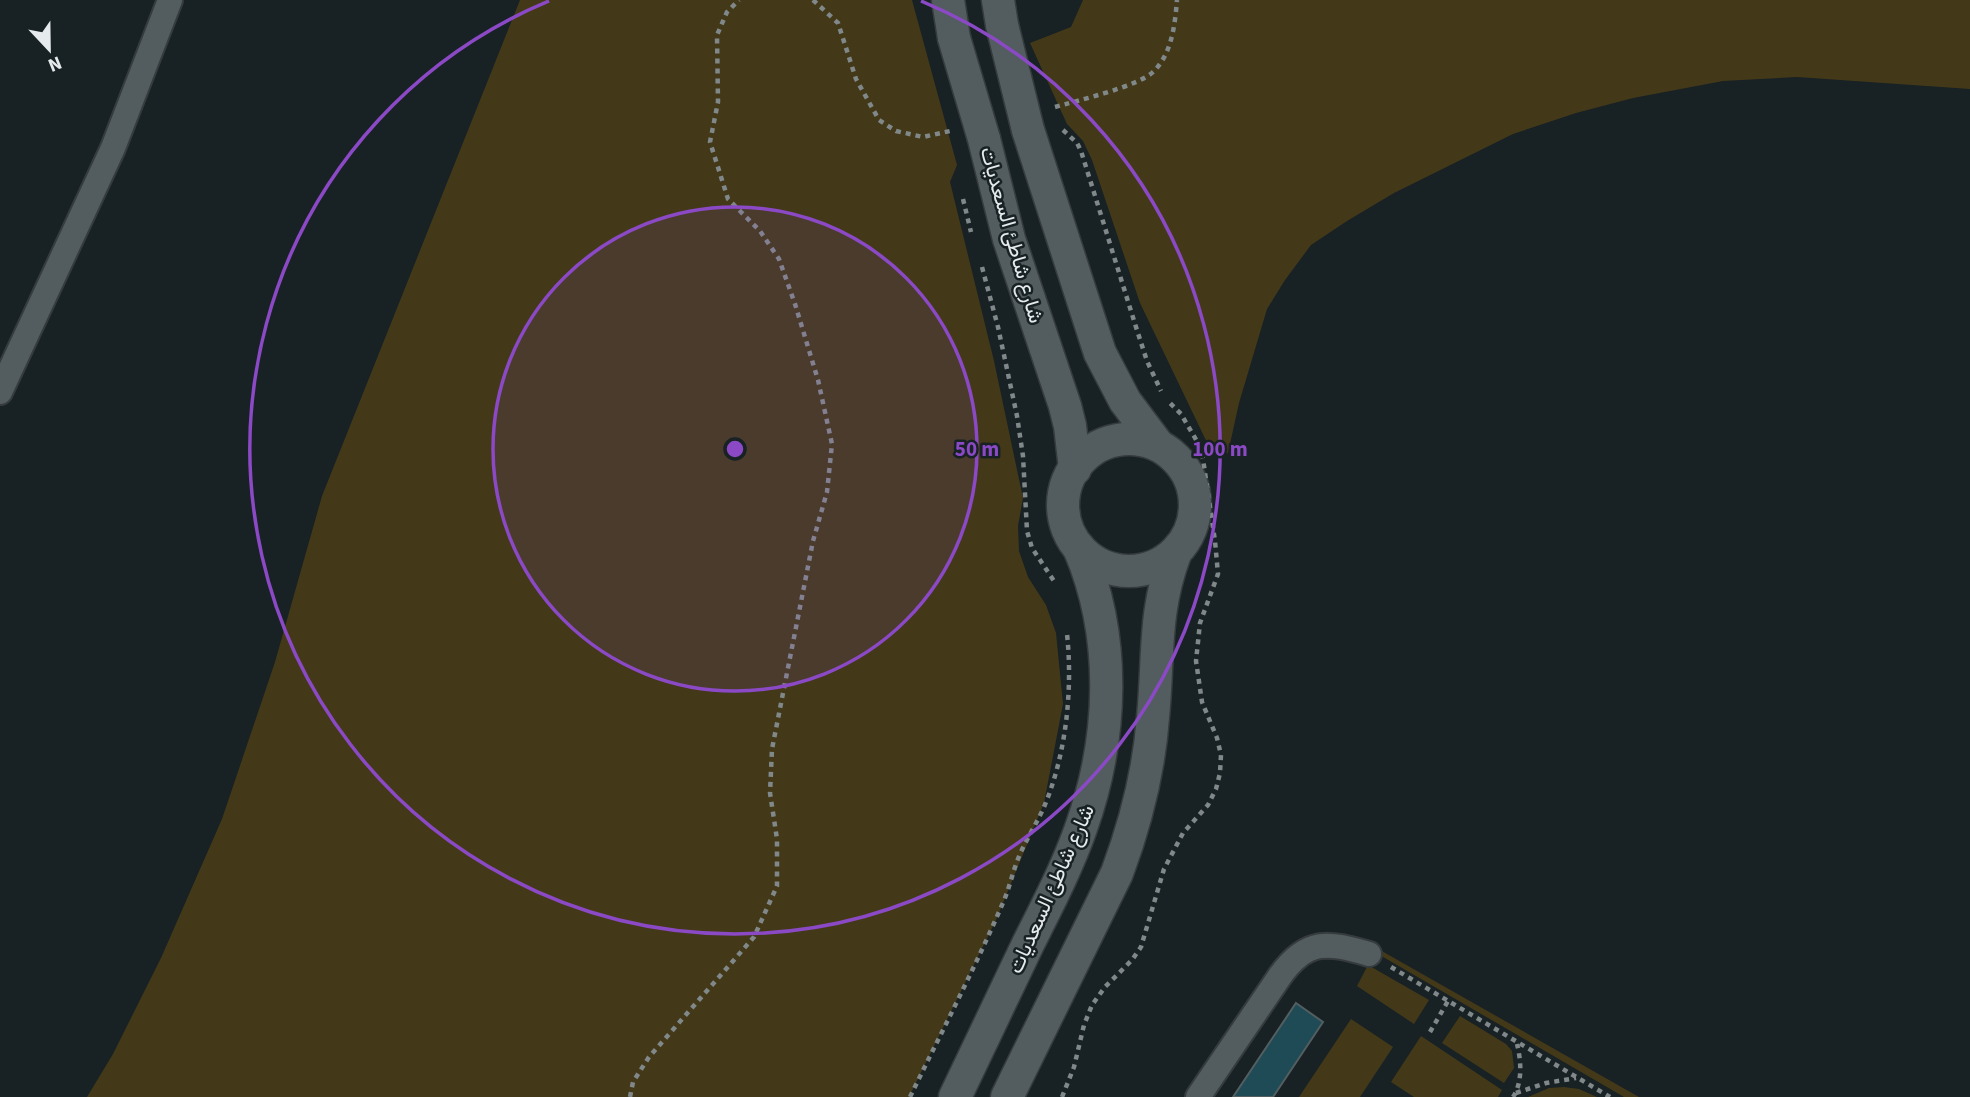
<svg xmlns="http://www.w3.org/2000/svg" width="1970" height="1097" font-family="'Source Sans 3',Vazirmatn,sans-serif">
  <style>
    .green { fill: #433919 }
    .building { fill: #1f4b56; stroke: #535e60; stroke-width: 2 }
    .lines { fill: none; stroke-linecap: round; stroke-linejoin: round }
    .minor-casing { stroke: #363c3e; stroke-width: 28 }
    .tertiary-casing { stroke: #363c3e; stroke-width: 35 }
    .path { stroke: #81888a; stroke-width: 4.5; stroke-dasharray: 5 5; stroke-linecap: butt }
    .minor { stroke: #535d60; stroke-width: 24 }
    .tertiary { stroke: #535d60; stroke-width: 32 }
    .tertiary-bridge-casing { stroke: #363c3e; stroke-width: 35; stroke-linecap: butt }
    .tertiary-bridge { stroke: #535d60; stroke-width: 32 }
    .ring { fill: none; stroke: #8b49c6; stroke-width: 3.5 }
    .labels { text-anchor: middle; stroke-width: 5; stroke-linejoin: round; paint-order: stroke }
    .street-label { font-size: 21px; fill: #e5ebec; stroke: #182124 }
    .centre { fill: #8b49c6; stroke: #182124; stroke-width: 3.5 }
    .ring-label { font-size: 21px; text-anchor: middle; font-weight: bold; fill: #8b49c6; stroke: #182124; stroke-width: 5; stroke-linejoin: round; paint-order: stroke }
  </style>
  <rect width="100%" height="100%" fill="#182124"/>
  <!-- green -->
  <g class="green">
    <polygon points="520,0 912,0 957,165 950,182 994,361 1023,498 1018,526 1019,551 1028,577 1046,605 1056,633 1063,704 1044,803 996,920 909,1097 87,1097 113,1054 161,958 222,819 275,662 322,496"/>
    <polygon points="1083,0 1970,0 1970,89 1797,77 1723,81 1633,98 1576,113 1513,134 1394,193 1347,221 1311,245 1285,280 1267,309 1239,403 1228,453 1219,456 1213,455 1140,303 1092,160 1083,141 1067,124 1030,43 1071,27"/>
    <polygon points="1380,950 1639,1097 1624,1097 1378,954"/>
    <polygon points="1368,965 1429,1000 1414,1024 1357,986"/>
    <polygon points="1460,1016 1506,1044 1512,1051 1514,1068 1504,1083 1442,1043"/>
    <polygon points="1351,1019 1393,1047 1360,1097 1299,1097"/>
    <polygon points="1421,1036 1502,1090 1498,1097 1414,1097 1391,1082"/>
    <polygon points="1564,1087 1579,1089 1597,1097 1528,1097 1549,1088"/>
  </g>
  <!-- building -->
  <polygon class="building" points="1296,1003 1323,1022 1273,1097 1233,1097"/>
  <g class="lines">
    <defs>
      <g id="minor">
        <polyline points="0,392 113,148 170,0"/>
        <path d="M1198 1097 1280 976C1307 938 1328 942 1369 954"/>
      </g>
      <g id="tertiary">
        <polyline points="948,0 954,38"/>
        <polyline points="998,0 1002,25"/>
        <polyline points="1028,130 1100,353 1125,401 1158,445"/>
        <polyline points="984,139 1009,239 1065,406 1070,426 1075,469"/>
        <circle cx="1129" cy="505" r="66"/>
        <path d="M955 1097C979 1046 1004 995 1028 944 1047 906 1067 868 1081 828 1113 738 1117 637 1079 548"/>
        <path d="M1007 1097 1117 873C1136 822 1149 771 1153 717 1159 656 1153 613 1175 554"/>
      </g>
    </defs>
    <!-- minor casing -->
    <use href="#minor" class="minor-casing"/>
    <!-- tertiary casing -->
    <use href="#tertiary" class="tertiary-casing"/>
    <!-- path -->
    <g class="path">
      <polyline points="813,0 838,23 856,79 879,120 896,131 923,137 950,131"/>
      <path d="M1055 107C1076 101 1139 86 1153 72 1172 54 1175 24 1177 0"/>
      <polyline points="1063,130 1077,143 1081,151 1136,327 1147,361 1161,391"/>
      <polyline points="963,199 971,232"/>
      <polyline points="982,267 998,327 1017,416 1023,456 1027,531 1032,548 1054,581"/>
      <polyline points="1391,967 1610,1097"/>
      <polyline points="1430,1032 1448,1001"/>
      <polyline points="1516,1093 1546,1083 1576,1078"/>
      <polyline points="630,1097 633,1082 649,1057 754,937 777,886 777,839 770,793 772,749 813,541 827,492 832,444 818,380 795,304 779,259 760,231 728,199 710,142 718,102 717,35 727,12 739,0"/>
      <path d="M910 1097C941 1033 974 970 1002 905 1009 890 1012 874 1018 859 1025 841 1036 825 1044 807 1066 755 1073 690 1067 634"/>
      <polyline points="1062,1097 1074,1067 1084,1025 1092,1005 1105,987 1132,960 1141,947 1164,869 1183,833 1208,805 1216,789 1220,773 1221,755 1217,738 1202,702 1196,661 1200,623 1218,574 1215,541 1203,459 1198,443 1181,414 1168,401"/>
      <path d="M1513 1097C1523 1082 1521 1060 1517 1044"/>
    </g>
    <!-- minor -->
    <use href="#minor" class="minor"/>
    <!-- tertiary -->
    <use href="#tertiary" class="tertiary"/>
    <defs>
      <g id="tertiary-bridge">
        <polyline points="1002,25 1028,130"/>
        <polyline points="954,38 984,139"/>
      </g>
    </defs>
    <!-- tertiary-bridge casing -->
    <use href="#tertiary-bridge" class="tertiary-bridge-casing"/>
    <!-- tertiary-bridge -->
    <use href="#tertiary-bridge" class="tertiary-bridge"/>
  </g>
  <!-- distance rings -->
  <circle cx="735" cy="449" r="242" fill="#8b49c6" fill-opacity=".12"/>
  <g class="ring">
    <circle cx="735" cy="449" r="242"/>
    <path d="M921 1A485 485 0 1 1 549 1"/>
  </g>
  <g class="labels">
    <!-- street labels -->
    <g class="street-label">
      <text transform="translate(1012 235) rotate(74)" y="7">شارع شاطئ السعديات</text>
      <text transform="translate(1051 889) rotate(-66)" y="7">شارع شاطئ السعديات</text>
    </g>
  </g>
  <circle cx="735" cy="449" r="10" class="centre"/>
  <g class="ring-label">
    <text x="977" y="456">50 m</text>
    <text x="1220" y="456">100 m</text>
  </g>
  <!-- north arrow -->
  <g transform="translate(49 49) rotate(158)" stroke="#182124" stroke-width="5" paint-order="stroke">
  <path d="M0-5L12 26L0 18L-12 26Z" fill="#e5ebec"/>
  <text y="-10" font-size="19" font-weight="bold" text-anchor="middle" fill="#e5ebec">N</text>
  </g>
</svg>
